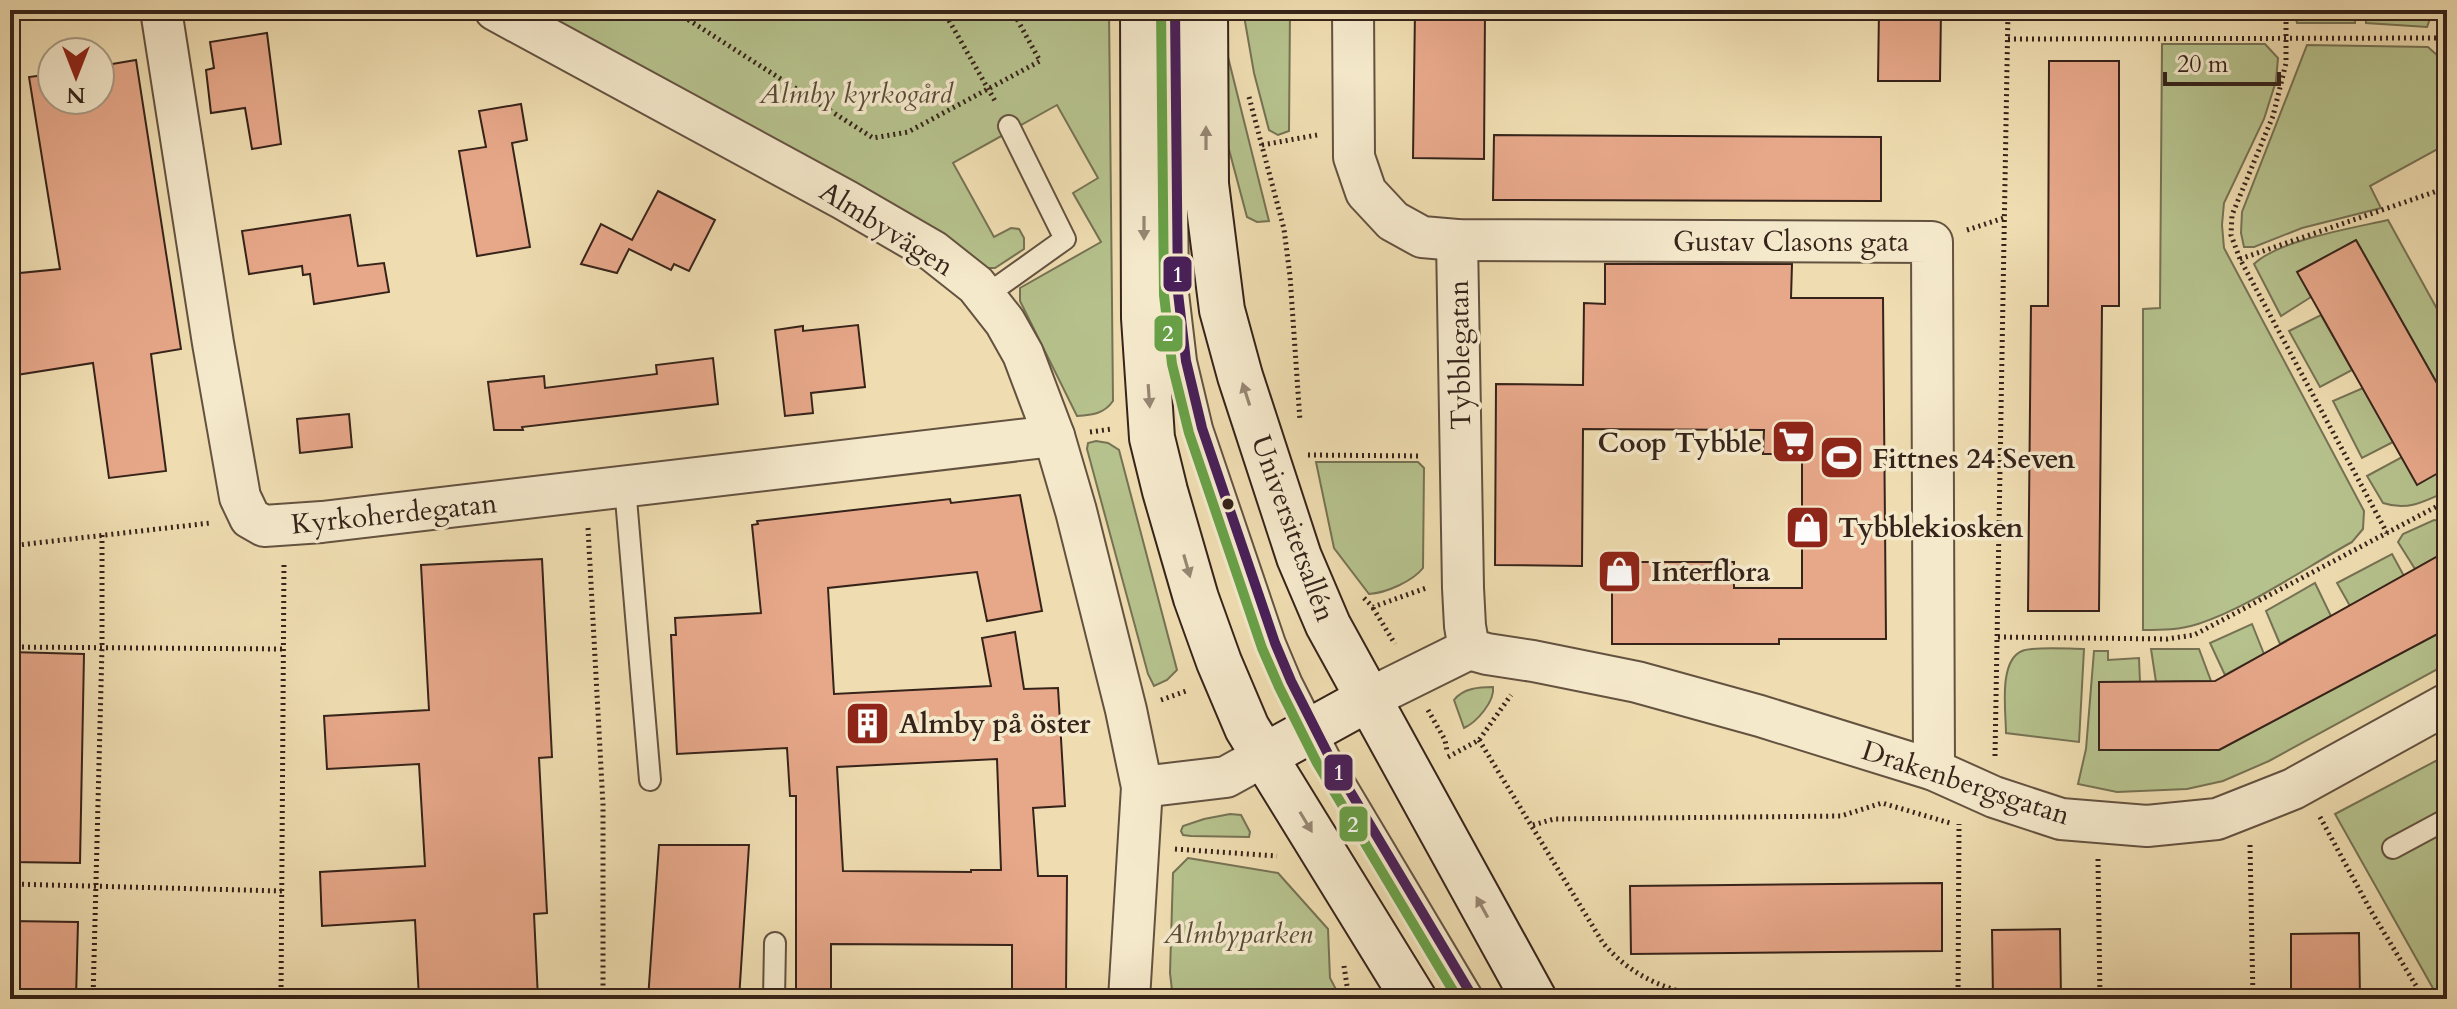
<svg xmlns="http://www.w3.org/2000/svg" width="2457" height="1009" font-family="Cardo,serif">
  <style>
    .green { fill: #b6c28d; stroke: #767254; stroke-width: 2 }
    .building { fill: #e7a88a; stroke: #36231a; stroke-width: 2; fill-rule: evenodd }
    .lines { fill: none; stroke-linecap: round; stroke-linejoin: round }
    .lane-casing { stroke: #645240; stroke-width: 24 }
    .street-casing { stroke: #645240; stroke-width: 44 }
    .secondary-casing { stroke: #36231a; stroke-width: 48 }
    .path { stroke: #36231a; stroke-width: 5; stroke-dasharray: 2 4; stroke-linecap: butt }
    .lane { stroke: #f5e9cc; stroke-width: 20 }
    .street { stroke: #f5e9cc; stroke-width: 40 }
    .secondary { stroke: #f5e9cc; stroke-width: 44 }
    .bus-1-casing { stroke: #f5e9cc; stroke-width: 16 }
    .bus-2-casing { stroke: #f5e9cc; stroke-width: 16 }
    .bus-1 { stroke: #481f59; stroke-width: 10 }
    .bus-2 { stroke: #68a147; stroke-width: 10 }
    .oneway { fill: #968673 }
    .bus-dot { fill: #36231a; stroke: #f5e9cc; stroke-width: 3 }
    .labels { text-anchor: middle; stroke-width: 7; stroke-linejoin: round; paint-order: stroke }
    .park-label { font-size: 28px; font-style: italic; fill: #564b37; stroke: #f5e9cc }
    .street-label { font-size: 28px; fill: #36231a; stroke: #f5e9cc }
    .poi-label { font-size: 28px; font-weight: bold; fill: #36231a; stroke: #f5e9cc; text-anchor: start }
    .line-badge { stroke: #f5e9cc; stroke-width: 3 }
    .badge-label { font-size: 22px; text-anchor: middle; font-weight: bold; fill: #fff }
  </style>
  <rect width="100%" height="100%" fill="#efddb1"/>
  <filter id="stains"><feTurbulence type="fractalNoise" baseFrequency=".0025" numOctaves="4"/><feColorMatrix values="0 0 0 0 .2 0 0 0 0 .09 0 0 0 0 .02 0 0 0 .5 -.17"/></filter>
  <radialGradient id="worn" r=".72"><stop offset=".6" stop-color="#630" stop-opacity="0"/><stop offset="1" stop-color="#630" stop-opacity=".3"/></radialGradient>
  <!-- green -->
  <g class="green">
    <path d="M535 10H1109L1113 401C1104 414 1092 415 1077 416L1020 301V288L1101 242 1073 193 1098 178 1057 105 953 163 994 237 1011 228 1019 229 1024 238V249L995 268H974Z"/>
    <polygon points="1243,10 1290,10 1289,131 1278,135 1269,130 1254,73"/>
    <polygon points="2294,10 2355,10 2355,23 2297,23"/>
    <polygon points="2366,10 2433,10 2427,27 2366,23"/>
    <path d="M2162 44H2265L2278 58 2276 81 2264 119 2224 203 2222 225 2224 248 2364 511 2363 529 2352 542C2305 568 2248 608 2198 624 2180 630 2162 630 2143 630V309L2160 308Z"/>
    <polygon points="2307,45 2428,47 2447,64 2447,144 2370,186 2381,208 2302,228 2254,247 2244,247 2241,233 2242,212"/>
    <polygon points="1227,53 1269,221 1257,222 1247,217 1227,142"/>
    <path d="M2388 220 2447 327V401L2356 240 2298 272 2311 297 2281 316 2254 264C2279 240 2353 228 2388 220Z"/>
    <polygon points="2321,315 2352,370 2320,387 2289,331"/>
    <polygon points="2363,388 2393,442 2362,458 2333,401"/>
    <polygon points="1096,441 1108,443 1119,450 1177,670 1167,680 1154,686 1148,674 1087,449 1088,443"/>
    <path d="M2402 457 2447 468V491C2424 502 2407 511 2383 503L2367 476Z"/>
    <path d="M1316 462H1418L1424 468 1423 568C1413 581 1386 593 1369 594L1334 548Z"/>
    <polygon points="2434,520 2447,522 2447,551 2415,569 2398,542 2403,534"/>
    <polygon points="2392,554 2404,576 2350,606 2337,583"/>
    <polygon points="2315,583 2331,616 2280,644 2266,611"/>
    <polygon points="2252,624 2264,654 2225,675 2210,643"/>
    <polygon points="2447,629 2447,664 2269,761 2223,781 2187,789 2117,792 2078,784 2086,749 2094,651 2108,651 2108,660 2139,658 2140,682 2219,750"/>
    <path d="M2084 649 2079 742 2006 733C2006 712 1998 661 2022 651 2035 646 2068 649 2084 649Z"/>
    <polygon points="2151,649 2199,649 2211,681 2156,682"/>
    <path d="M1493 687C1495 701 1477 722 1464 728L1454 700C1463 688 1480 687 1493 687Z"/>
    <polygon points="2447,755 2447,999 2439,999 2335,814"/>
    <polygon points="1230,814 1241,815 1250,832 1249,837 1191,836 1183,835 1181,831 1183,826 1204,819"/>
    <polygon points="1188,858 1278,873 1328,929 1330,978 1341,999 1173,999 1170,973 1173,873"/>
  </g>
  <!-- building -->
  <g class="building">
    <polygon points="1415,10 1485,10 1484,159 1413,158"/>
    <polygon points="1879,10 1941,10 1940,81 1878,81"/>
    <polygon points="267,33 281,144 252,149 245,108 211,113 206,70 214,68 210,42"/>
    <polygon points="136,60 181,349 151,354 166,471 109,478 93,363 10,376 10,274 60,269 29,77 52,74 52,100 100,100 100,66"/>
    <polygon points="2049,61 2119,61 2119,306 2102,306 2099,611 2028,611 2031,306 2048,306"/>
    <polygon points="521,104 527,140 512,143 530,247 477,256 459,151 486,147 479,111"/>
    <polygon points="1494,135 1881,137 1881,201 1493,200"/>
    <polygon points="658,191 715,220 689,271 674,264 671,270 629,249 617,273 581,264 601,224 632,240"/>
    <polygon points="350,215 358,266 384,263 389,292 314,304 310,274 303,275 302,266 249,274 242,231"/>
    <polygon points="2356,240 2447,401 2447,468 2417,485 2297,272"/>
    <polygon points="1605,264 1792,264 1791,298 1883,298 1886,639 1779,639 1779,644 1612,644 1612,562 1734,562 1734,588 1802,588 1802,454 1763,454 1764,430 1583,429 1582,566 1495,565 1496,384 1583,385 1584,303 1605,304"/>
    <polygon points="858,325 865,387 811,393 813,413 785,416 775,330 803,326 803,331"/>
    <polygon points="713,358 718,404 522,427 523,430 494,430 488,382 544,376 545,388 657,374 656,365"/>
    <polygon points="349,414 352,447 300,453 297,419"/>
    <path d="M1020 495 1042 611 987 621 977 572 828 588 834 694 991 686 982 638 1015 632 1024 689 1058 688 1065 806 1033 808 1038 876H1067L1066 995H1012V945L831 944V995H796V796H790L787 748 677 754 671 635H676L675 618 761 613 752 525 758 524 757 521 950 499 951 503ZM997 759 1001 870H971V872L843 871 837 767Z"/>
    <polygon points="2447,551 2447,629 2219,750 2099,750 2099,682 2215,681"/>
    <polygon points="542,559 552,757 539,758 547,913 534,914 538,999 419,999 415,920 322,926 320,872 425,866 419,764 327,769 324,716 429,710 421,565"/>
    <polygon points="10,652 84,654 80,863 10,862"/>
    <polygon points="659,845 749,845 739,999 648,999"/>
    <polygon points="1942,883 1942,951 1631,954 1630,886"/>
    <polygon points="10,921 78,922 76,999 10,999"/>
    <polygon points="2060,929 2061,999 1993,999 1992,930"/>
    <polygon points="2359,933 2360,999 2291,999 2291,934"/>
  </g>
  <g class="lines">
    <defs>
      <g id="lane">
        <polyline points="1175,10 1178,293 1186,361 1202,428 1275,643 1291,681 1329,756 1474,999"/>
        <polyline points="985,296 1065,239 1009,126"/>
        <polyline points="625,487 650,780"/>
        <polyline points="2393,848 2447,819"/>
        <polyline points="774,999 775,943"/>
      </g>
      <g id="street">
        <polyline points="161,10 213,343 240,497 250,518 264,526 322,522 1054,436"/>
        <polyline points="495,10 845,200 933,251 976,285 1005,322 1023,354 1054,436 1076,511 1126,710 1142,787 1129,999"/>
        <polyline points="1353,10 1354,157 1366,192 1393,221 1422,237 1457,240 1932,242 1934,770"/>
        <polyline points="1457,240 1463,588 1465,626 1469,649"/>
        <polyline points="1469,649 1487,654 1533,661 1637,682 1760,716 1934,770 1994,797 2061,819 2147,826 2217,819 2293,789 2447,704"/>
        <polyline points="1368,699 1469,649"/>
        <polyline points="1142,787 1226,777 1266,755"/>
      </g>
      <g id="secondary">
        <polyline points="1143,10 1144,318 1152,438 1165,491 1196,598 1219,662 1247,728 1414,999"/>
        <polyline points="1205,10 1206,184 1222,310 1240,376 1299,557 1328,625 1534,999"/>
        <polyline points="1266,755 1368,699"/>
      </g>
    </defs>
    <!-- lane casing -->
    <use href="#lane" class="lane-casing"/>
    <!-- street casing -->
    <use href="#street" class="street-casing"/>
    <!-- secondary casing -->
    <use href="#secondary" class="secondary-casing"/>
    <!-- path -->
    <g class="path">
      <polyline points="673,10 873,138 908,132 1040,61 1012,10"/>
      <polyline points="943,10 995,101"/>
      <polyline points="2286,10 2286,63 2273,116 2232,215 2231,235 2240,259 2387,533"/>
      <polyline points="2008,39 2440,38 2447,47"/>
      <polyline points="1249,97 1284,229 1290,276 1300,421"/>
      <polyline points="1262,145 1317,135"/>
      <polyline points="1967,230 2004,218"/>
      <polyline points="2240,259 2440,190"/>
      <polyline points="1090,432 1112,429"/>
      <polyline points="1308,455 1422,456"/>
      <polyline points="588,528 603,805 603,999"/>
      <polyline points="10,546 210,523"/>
      <polyline points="1364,598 1373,607 1426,588"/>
      <polyline points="1373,608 1395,644"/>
      <polyline points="1998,637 2167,639 2194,635 2447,501"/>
      <polyline points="10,647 283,649"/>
      <polyline points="1161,700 1189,690"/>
      <polyline points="1428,710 1445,740 1447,751"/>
      <path d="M1479 740 1603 943C1630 975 1664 990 1705 997L1958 992"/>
      <polyline points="1995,756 2008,10"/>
      <polyline points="1448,757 1479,740 1511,695"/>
      <polyline points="2320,817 2371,911 2424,999"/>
      <polyline points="1533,825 1554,819 1841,816 1882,803 1950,823"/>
      <polyline points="2250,845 2253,999"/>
      <polyline points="1175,849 1277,856"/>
      <polyline points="2098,859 2100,999"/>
      <polyline points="10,884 282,891"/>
      <polyline points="1344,966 1349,999"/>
      <polyline points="93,999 102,647 102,535"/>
      <polyline points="281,999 284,562"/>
      <polyline points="1958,999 1959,824"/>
    </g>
    <!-- lane -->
    <use href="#lane" class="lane"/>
    <!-- street -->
    <use href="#street" class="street"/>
    <!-- secondary -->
    <use href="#secondary" class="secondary"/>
    <defs>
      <polyline id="bus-1" points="1175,10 1178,293 1186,361 1202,428 1275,643 1291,681 1329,756 1474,999"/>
      <polyline id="bus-2" points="1161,10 1164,295 1172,364 1189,433 1262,648 1279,687 1317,763 1458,999"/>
    </defs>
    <!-- bus-1 casing -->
    <use href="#bus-1" class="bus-1-casing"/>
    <!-- bus-2 casing -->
    <use href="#bus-2" class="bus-2-casing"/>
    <!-- bus-1 -->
    <use href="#bus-1" class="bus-1"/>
    <!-- bus-2 -->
    <use href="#bus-2" class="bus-2"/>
  </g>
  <!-- one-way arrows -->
  <defs><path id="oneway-solid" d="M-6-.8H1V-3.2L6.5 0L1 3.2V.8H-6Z" transform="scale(2)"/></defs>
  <g class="oneway">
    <use href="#oneway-solid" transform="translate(1206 138) rotate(-90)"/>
    <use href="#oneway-solid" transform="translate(1144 228) rotate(90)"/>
    <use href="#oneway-solid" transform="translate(1246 394) rotate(-108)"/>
    <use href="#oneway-solid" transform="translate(1149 396) rotate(86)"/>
    <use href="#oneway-solid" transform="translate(1187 566) rotate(74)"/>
    <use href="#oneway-solid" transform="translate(1306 822) rotate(59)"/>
    <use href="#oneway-solid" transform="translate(1482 907) rotate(-119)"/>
  </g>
  <!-- icons -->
  <defs>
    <symbol id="supermarket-square" viewBox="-11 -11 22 22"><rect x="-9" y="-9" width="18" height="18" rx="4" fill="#8f2418" stroke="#f5e9cc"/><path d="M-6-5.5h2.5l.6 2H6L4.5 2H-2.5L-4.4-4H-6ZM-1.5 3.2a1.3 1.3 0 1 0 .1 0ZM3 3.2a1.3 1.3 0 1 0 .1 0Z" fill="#fff"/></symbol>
    <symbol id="stadium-square" viewBox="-11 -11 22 22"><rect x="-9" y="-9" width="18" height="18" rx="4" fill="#8f2418" stroke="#f5e9cc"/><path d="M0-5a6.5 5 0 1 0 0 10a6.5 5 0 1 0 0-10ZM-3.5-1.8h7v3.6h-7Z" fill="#fff"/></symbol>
    <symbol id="shop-square" viewBox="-11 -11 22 22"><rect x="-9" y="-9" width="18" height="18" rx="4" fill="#8f2418" stroke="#f5e9cc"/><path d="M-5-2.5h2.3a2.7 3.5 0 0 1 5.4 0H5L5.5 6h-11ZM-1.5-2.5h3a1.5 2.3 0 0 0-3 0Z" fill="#fff"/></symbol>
    <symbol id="building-square" viewBox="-11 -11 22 22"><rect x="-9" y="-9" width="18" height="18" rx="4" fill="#8f2418" stroke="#f5e9cc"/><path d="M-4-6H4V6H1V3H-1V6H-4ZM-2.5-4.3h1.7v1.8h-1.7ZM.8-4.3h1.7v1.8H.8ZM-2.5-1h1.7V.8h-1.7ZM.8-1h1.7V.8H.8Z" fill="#fff"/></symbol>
  </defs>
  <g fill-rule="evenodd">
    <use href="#supermarket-square" x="1768" y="416" width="51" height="51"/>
    <use href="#stadium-square" x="1816" y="432" width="51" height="51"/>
    <use href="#shop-square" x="1782" y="502" width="51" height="51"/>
    <use href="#shop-square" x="1594" y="546" width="51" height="51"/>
    <use href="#building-square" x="842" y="698" width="51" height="51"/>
  </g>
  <!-- markers -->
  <circle class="bus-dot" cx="1228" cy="504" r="7"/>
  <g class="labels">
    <!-- park labels -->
    <g class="park-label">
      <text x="856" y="103">Almby kyrkogård</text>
      <text x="1238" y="943">Almbyparken</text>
    </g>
    <!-- street labels -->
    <g class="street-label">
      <text transform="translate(887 228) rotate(32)" y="10">Almbyvägen</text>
      <text x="1791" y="251">Gustav Clasons gata</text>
      <text transform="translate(1459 355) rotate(-91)" y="10">Tybblegatan</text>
      <text transform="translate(394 513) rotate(-6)" y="10">Kyrkoherdegatan</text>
      <text transform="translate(1294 528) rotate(70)" y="10">Universitetsallén</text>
      <text transform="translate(1966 782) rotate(18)" y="10">Drakenbergsgatan</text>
    </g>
    <!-- poi labels -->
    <g class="poi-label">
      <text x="1762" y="452" text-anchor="end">Coop Tybble</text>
      <text x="1872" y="468">Fittnes 24 Seven</text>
      <text x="1838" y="537">Tybblekiosken</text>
      <text x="1651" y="581">Interflora</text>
      <text x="899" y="733">Almby på öster</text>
    </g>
  </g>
  <g class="line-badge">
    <rect x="1162" y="255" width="31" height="38" rx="8" fill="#481f59"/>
    <rect x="1153" y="314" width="31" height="39" rx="8" fill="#68a147"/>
    <rect x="1323" y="753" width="31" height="39" rx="8" fill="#481f59"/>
    <rect x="1338" y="805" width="31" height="38" rx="8" fill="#68a147"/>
  </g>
  <g class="badge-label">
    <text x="1178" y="282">1</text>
    <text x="1168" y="341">2</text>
    <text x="1339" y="780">1</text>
    <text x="1353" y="832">2</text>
  </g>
  <!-- margin -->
  <rect width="2457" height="1009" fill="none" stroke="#efddb1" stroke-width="40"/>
  <rect x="12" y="12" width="2433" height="985" fill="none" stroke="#36231a" stroke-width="4"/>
  <rect x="20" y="20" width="2417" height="969" fill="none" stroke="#36231a" stroke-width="2"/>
  <!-- north arrow -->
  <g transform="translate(76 76) rotate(180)"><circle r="38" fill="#f5e9cc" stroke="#a99a85" stroke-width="2"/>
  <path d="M0-6L14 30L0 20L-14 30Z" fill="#8f2418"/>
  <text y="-12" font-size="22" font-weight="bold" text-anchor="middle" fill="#36231a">N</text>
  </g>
  <!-- scale -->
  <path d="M2165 72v12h114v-12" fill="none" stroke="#36231a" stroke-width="4"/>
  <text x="2177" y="72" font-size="24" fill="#36231a" stroke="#f5e9cc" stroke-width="6" paint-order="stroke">20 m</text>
  <rect width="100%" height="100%" filter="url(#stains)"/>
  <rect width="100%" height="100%" fill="url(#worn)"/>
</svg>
